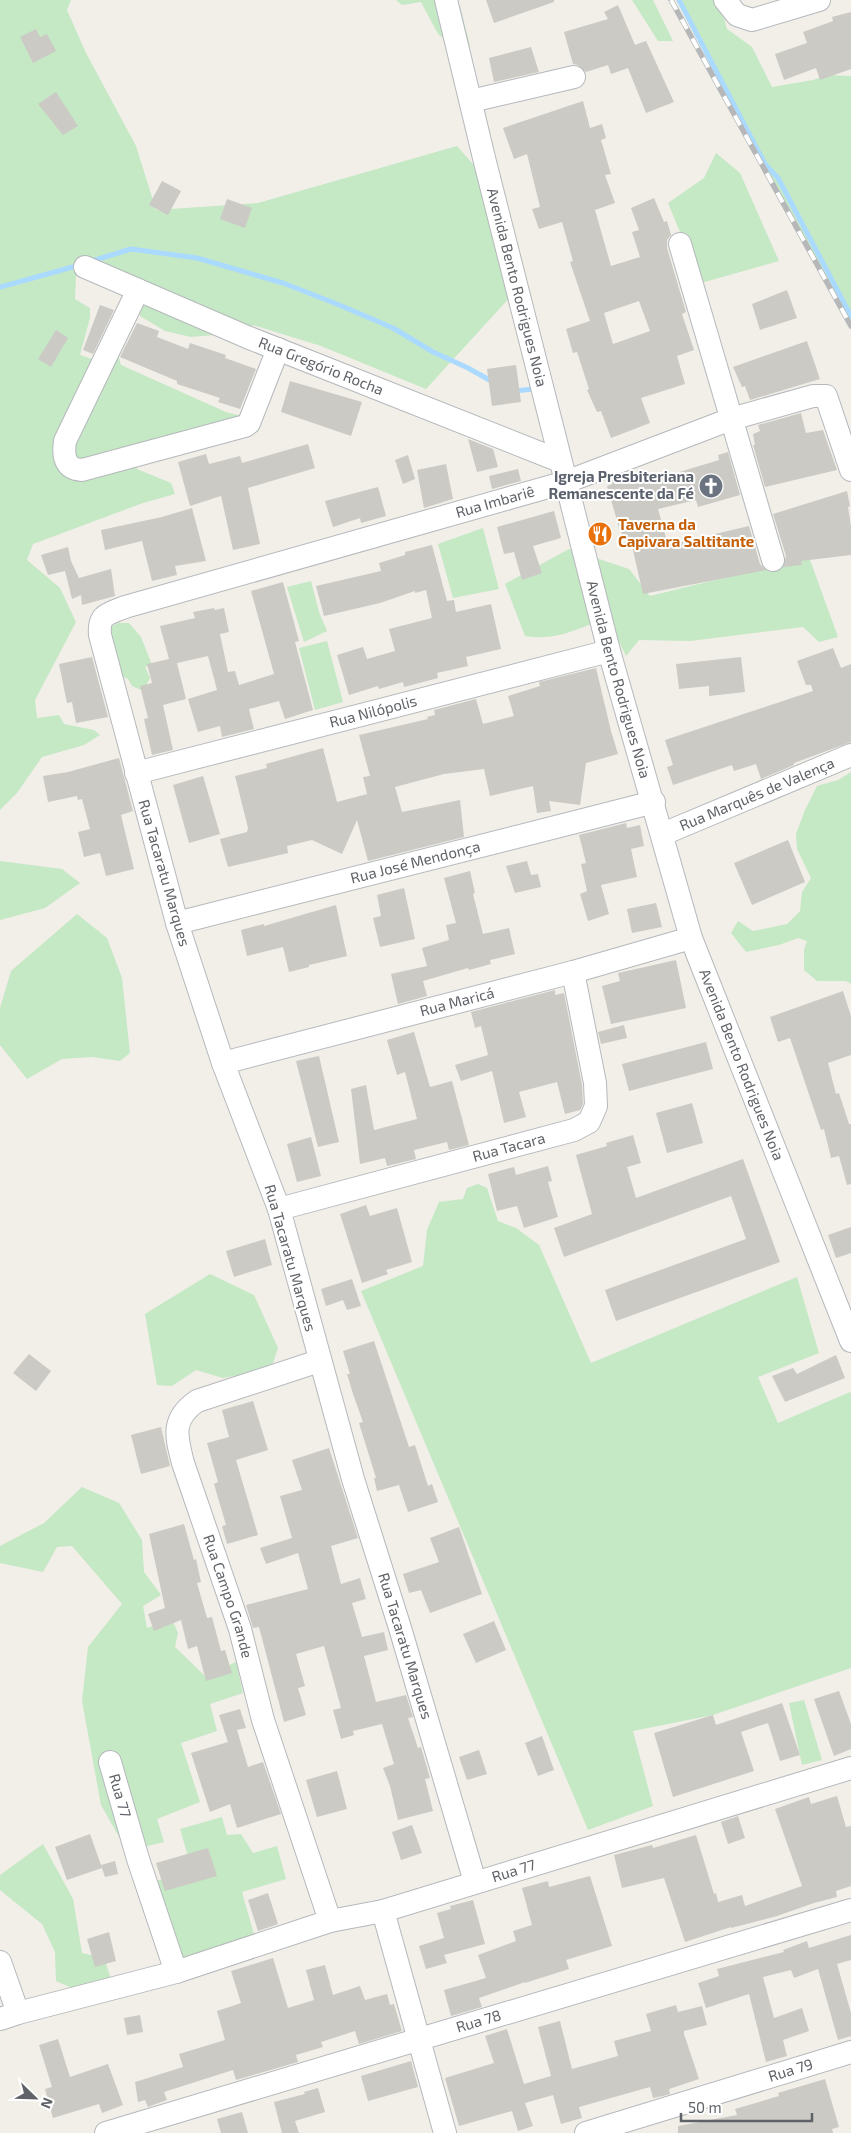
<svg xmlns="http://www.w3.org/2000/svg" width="851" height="2133" font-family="'Exo 2',sans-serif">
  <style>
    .green { fill: #c5e8c5 }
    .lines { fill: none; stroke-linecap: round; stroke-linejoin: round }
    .stream { stroke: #aadaff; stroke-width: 5 }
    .building { fill: #cccac5; fill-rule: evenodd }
    .minor-casing { stroke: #b5b8bc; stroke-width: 24 }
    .minor { stroke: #fff; stroke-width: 22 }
    .rail-casing { stroke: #b6b7b8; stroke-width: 5.5 }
    .rail { stroke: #fff; stroke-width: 4; stroke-dasharray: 11; stroke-linecap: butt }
    .labels { text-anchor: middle; stroke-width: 4; stroke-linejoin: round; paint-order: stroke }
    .street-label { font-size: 15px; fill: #5f6368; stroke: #fff }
    .worship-label { font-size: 15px; font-weight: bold; fill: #5b616d; stroke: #fff; text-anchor: end }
    .food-label { font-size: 15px; font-weight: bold; fill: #c56008; stroke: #fff; text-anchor: start }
  </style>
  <rect width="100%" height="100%" fill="#f1efe8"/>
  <!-- green -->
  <g class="green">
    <polygon points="0,0 71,0 67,10 86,53 136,146 156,210 258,203 457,146 479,171 513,294 426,389 321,346 253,325 235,343 214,335 191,337 165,331 140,316 134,277 81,258 76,277 75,299 90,308 90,318 80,355 104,363 114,356 119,358 121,365 226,412 257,420 260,427 258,432 138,456 137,469 171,483 175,494 143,503 33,544 27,560 60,588 76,622 35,700 37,718 59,715 64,724 94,730 100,735 84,745 42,757 17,793 0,810"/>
    <polygon points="396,0 453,0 460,6 470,46 460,51 438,34 421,2 402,5"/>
    <polygon points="632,0 653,0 673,41 658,41"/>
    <polygon points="677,0 719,0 727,29 752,47 772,87 813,80 827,75 851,76 851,324 773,182"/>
    <polygon points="716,153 740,173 779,261 701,283 668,203 704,178"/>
    <polygon points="483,528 499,589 453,598 438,544"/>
    <path d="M569 549 629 569 650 596 809 557 838 637 819 642 803 627 690 641 639 640 626 656 607 617C580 629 555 641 525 636L505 584Z"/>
    <polygon points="311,581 319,612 327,631 304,642 287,587"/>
    <polygon points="118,623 129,623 141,637 152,665 145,667 150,678 143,691 132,686 128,679 121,676 105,637 111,627"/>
    <polygon points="327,641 343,702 315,710 299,648"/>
    <polygon points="851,772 851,984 846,981 817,981 804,970 804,950 807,941 798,938 779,945 746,952 731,933 738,921 753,931 787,924 800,911 802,892 811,878 797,849 796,834 805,810 817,786 838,780"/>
    <polygon points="0,861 62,869 80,883 45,908 0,920"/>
    <polygon points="77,914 107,938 122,978 130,1053 120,1061 92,1057 62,1059 27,1079 0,1045 0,1008 11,971"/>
    <polygon points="478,1184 487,1188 498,1221 516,1228 539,1245 591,1363 797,1277 819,1353 758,1377 778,1423 850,1392 851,1394 851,1668 713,1715 633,1731 653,1806 588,1830 361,1291 423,1266 427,1230 439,1202 463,1199 467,1188"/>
    <polygon points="210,1274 254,1295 278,1348 273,1363 262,1371 223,1378 196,1370 172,1386 157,1385 145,1314"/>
    <polygon points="82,1487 119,1503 142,1540 144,1572 161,1595 143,1606 147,1628 172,1619 178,1633 175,1647 205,1676 236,1662 243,1693 210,1704 217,1731 181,1743 200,1802 157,1819 164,1842 127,1851 101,1805 82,1701 88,1647 122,1604 72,1546 57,1547 43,1572 0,1563 0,1546 44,1523"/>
    <polygon points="804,1700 822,1760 802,1765 789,1703"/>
    <polygon points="222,1817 227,1835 241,1834 253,1853 277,1846 286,1879 242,1892 255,1938 172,1962 149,1883 192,1870 180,1829"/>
    <polygon points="43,1844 73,1899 82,1953 104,1958 111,1979 81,1992 56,1981 55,1952 42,1924 0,1890 0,1875"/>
  </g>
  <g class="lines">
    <!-- stream -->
    <g class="stream">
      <polyline points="679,0 765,164 778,178 851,316"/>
      <polyline points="92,261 131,249 197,258 283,283 337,304 393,328 433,352 468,368 493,382"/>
      <polyline points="0,287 80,265"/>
      <polyline points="514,391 534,389"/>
    </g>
  </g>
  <!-- building -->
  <g class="building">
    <polygon points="486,0 554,0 554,2 494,23"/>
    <polygon points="618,5 635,45 646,41 674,102 646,113 628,68 611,74 608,65 586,72 578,65 573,64 564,32 608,19 604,12"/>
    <polygon points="851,12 851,69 820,80 816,68 784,80 775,54 807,43 803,32 833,21 832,17"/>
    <polygon points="36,29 40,37 47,34 56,51 33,63 20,37"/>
    <polygon points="531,47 539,72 494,82 489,58"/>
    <polygon points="56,92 78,126 63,135 38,104"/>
    <path d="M583 101 590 128 602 124 606 138 601 140 611 174 605 175 615 203 595 210 611 266 640 257 632 232 639 230 631 208 654 198 664 222 667 221 671 235 667 240V248L686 312 682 314 694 350 677 356 685 384 641 398 650 423 611 438 601 411 597 412 587 390 589 389 577 352 573 353 566 329 590 321 570 262 573 261 562 222 539 229 532 209 540 207 527 154 514 159 503 128ZM639 301 650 331 613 344 604 313Z"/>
    <polygon points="162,181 181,191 168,215 149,205"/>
    <polygon points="227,199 252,208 245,228 220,219"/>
    <polygon points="787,290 797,318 760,330 752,304"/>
    <polygon points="100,305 114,310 93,354 83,350"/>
    <polygon points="137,323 159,331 157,337 188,349 190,343 226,355 225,358 256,369 240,409 218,402 220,398 177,384 177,381 120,357"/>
    <polygon points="56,330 68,338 51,367 38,359"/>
    <polygon points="807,341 820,379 750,400 745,386 742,387 733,367"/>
    <polygon points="516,365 521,402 492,406 487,369"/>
    <polygon points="290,381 362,402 351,436 281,412"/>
    <polygon points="801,413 806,433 823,430 837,470 765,487 753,445 755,445 753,434 760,431 758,425"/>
    <polygon points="468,439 493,449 498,467 477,472"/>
    <polygon points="308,444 315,468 248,488 260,544 233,550 221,496 190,506 178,462 206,454 209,464 240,456 242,463"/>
    <polygon points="728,452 740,495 698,507 696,500 658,509 668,545 749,526 760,564 766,570 643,594 630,537 623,539 621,531 620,531 607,486 612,484 611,479 631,471 633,479 652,474 653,480 719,460 718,455"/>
    <polygon points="408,455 415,479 403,484 395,460"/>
    <polygon points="446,464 453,499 424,508 417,470"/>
    <polygon points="518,469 521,481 492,489 489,476"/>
    <polygon points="378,487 386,516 361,523 360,518 333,527 325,501"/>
    <polygon points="847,491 850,506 848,507 851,526 851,555 801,561 802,565 783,567 786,556 773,514"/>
    <polygon points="192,508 206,561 175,566 177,575 152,581 142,541 105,550 101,530 162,517"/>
    <polygon points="554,511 561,538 533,546 542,573 522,580 514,552 504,554 497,527"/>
    <polygon points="432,545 447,601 454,600 456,612 491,604 501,649 466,657 468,666 437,673 438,678 404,687 403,682 379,689 378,686 349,695 337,655 363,647 367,659 395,651 389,629 432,618 426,590 415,593 415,591 380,603 324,616 316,586 381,571 379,563 405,555 405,552"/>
    <polygon points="68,547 71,561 79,578 111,569 115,596 82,605 81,595 72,599 65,571 48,575 41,555"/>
    <polygon points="283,582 299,641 295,642 313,710 285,719 279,701 249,709 254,729 222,737 220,726 198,732 188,699 217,690 208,656 177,663 186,699 163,705 173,750 152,755 144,719 148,718 140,686 152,683 147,664 169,659 160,626 195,618 193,612 214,608 215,610 224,608 229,632 220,634 228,672 235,671 239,685 274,674 251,591"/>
    <polygon points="833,648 841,668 851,664 851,742 794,763 794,765 761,779 756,764 734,771 732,765 673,785 667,767 673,765 665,740 813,691 811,685 806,685 797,661"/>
    <polygon points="92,657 108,717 76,723 72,702 67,703 59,664"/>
    <polygon points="741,657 745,692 709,696 709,686 679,689 676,664"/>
    <polygon points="596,668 611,731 618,754 586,763 580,805 549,801 551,811 537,813 533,786 490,796 484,769 444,774 395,787 402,812 460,800 464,837 368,861 357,820 342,854 312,840 287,846 288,853 228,867 220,839 247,832 248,828 235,776 267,768 266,764 323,748 337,802 367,794 363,777 370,776 359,735 428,719 427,717 435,715 434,710 476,699 483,724 514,716 508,696 540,686 539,682"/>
    <polygon points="119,758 133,811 121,815 134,869 106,876 100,853 84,857 78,832 90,829 82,799 78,800 77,796 48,802 43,776 68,772"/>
    <polygon points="203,776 220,834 189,843 173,785"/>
    <polygon points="626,823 627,828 640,825 644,846 631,849 637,877 601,885 609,914 588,921 580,894 587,891 581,864 586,863 579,835"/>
    <polygon points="788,840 805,882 752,905 734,863"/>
    <polygon points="527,861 531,875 538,874 541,887 515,893 506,866"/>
    <polygon points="470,871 475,893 473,894 483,934 509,928 515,954 490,960 491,964 469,970 468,968 423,981 427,996 398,1004 391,974 427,966 422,948 449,940 446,925 456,923 444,878"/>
    <polygon points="404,888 415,939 380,947 373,918 381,916 377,895"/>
    <polygon points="656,903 662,927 632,933 627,909"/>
    <polygon points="336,905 347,956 309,965 309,967 289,972 283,947 247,956 241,930 264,924 264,926"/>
    <polygon points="676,960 686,1008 611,1024 602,986 620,981 618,973"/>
    <polygon points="555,990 555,995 564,993 582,1085 583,1104 580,1110 565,1114 557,1082 519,1092 526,1117 504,1123 492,1071 461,1081 455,1065 488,1055 481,1026 475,1028 471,1012"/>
    <polygon points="843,991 851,1016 851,1055 828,1063 836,1094 839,1093 849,1124 851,1124 851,1184 847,1185 839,1156 831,1158 824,1129 821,1130 790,1038 778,1042 770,1017"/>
    <polygon points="624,1025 627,1038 601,1044 598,1032"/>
    <polygon points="414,1032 430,1087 452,1081 469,1145 449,1150 447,1142 414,1150 416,1159 387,1166 385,1158 360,1164 351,1089 366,1085 374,1130 417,1119 405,1072 397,1075 387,1040"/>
    <polygon points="706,1042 713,1069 629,1091 622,1064"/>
    <polygon points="319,1056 339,1142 318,1147 296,1061"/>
    <polygon points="692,1103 703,1143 667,1153 656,1113"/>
    <polygon points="633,1135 641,1163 627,1167 636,1198 743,1159 780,1262 616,1321 605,1290 746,1239 731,1196 564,1257 554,1228 592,1214 576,1155 607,1146 606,1143"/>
    <polygon points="311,1137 321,1176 297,1182 287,1144"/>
    <polygon points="548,1166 552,1181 548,1182 558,1217 524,1228 517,1206 497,1211 488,1174 514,1167 516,1175"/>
    <polygon points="366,1205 370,1216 397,1208 412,1262 386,1270 388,1274 362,1283 340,1214"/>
    <polygon points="851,1227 851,1253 836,1258 828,1235"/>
    <polygon points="265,1239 272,1265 234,1277 226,1251"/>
    <polygon points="352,1279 361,1306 347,1310 343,1300 326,1306 321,1289"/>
    <polygon points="374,1341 409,1447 415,1445 428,1486 432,1484 438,1502 408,1512 399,1485 377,1491 374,1478 376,1478 359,1423 363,1422 353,1394 347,1374 350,1374 343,1351"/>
    <polygon points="29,1354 51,1371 36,1391 13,1373"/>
    <polygon points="836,1355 845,1378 785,1402 772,1376 793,1368 797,1374"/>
    <polygon points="253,1401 268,1450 236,1460 258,1535 227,1544 222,1526 226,1525 214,1484 218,1482 207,1443 229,1437 222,1410"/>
    <polygon points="161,1427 170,1466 141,1474 131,1435"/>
    <polygon points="329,1448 358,1538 331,1546 341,1584 360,1578 366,1599 352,1603 362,1637 384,1632 388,1650 364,1656 376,1702 406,1695 413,1717 408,1718 418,1748 421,1747 430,1778 425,1779 433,1811 398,1820 390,1786 383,1768 394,1764 382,1724 353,1731 354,1735 341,1739 333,1710 341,1708 324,1646 296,1654 305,1686 298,1688 306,1715 284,1722 259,1627 253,1628 246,1605 308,1589 298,1553 266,1564 260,1548 292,1538 280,1496 302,1490 292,1460"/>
    <polygon points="184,1524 194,1560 196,1559 201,1582 197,1583 207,1618 212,1617 221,1651 225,1650 232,1673 206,1681 197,1646 188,1649 181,1620 154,1631 148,1614 165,1608 149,1534"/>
    <polygon points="459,1527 482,1594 430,1613 421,1590 409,1593 403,1574 439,1562 430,1538"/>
    <polygon points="494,1621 506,1650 476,1663 463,1634"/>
    <polygon points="839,1691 851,1724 851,1749 834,1756 814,1699"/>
    <polygon points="782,1703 800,1755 780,1761 768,1723 741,1732 754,1771 673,1797 654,1733 713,1715 716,1725"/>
    <polygon points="240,1709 246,1728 237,1730 248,1767 263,1762 281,1814 237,1828 230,1804 210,1812 191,1753 228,1742 219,1715"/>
    <polygon points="542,1736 554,1770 538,1776 525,1743"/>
    <polygon points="479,1750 487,1774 467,1780 459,1757"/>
    <polygon points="337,1771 347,1809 317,1817 306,1780"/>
    <polygon points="837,1796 846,1827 851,1826 851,1886 836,1891 837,1897 814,1903 777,1916 731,1928 731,1927 685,1942 664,1878 622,1888 614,1855 652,1845 653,1848 696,1835 714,1894 716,1893 718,1902 742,1895 745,1906 802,1886 775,1809 809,1797 811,1804"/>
    <polygon points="738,1816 745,1838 728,1844 721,1822"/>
    <polygon points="412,1825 422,1853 401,1860 392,1832"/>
    <polygon points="90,1834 102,1868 67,1880 55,1847"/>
    <polygon points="208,1848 217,1876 165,1891 156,1863"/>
    <polygon points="115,1861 118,1874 105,1877 101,1865"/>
    <polygon points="590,1876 612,1946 566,1960 569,1969 525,1983 525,1982 479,1998 482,2007 451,2016 444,1990 486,1978 478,1955 516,1941 513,1931 532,1925 522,1888 548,1881 549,1887"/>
    <polygon points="268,1893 278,1924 258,1931 248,1900"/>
    <polygon points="473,1900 485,1944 444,1955 447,1963 426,1969 419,1946 444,1938 437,1913 451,1909 450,1906"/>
    <polygon points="109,1932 116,1961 95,1967 87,1939"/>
    <polygon points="851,1935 851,1960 837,1964 851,2013 851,2036 838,2040 818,1969 794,1978 791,1970 763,1977 774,2018 802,2008 809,2031 783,2040 787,2056 766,2062 749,1994 706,2008 698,1983 719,1976 717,1969 784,1952 783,1950 807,1941 809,1948"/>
    <polygon points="273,1958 288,2008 314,2000 306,1970 325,1965 333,1995 360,1986 365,2000 387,1994 390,2005 394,2004 402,2031 359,2044 355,2031 321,2042 323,2047 296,2055 298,2062 236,2080 233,2070 164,2092 167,2100 153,2105 148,2107 145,2100 138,2102 135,2082 183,2067 179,2054 225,2040 217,2011 241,2003 231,1971"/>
    <polygon points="676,2005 678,2012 702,2006 707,2025 684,2031 684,2034 699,2079 669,2089 670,2094 663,2096 653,2098 650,2087 579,2107 582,2118 561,2124 553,2095 525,2103 533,2126 518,2131 512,2111 459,2126 445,2078 494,2063 485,2036 507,2029 524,2084 551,2076 538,2027 560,2021 572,2069 618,2056 614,2041 651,2031 646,2014"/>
    <polygon points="140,2015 143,2032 127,2035 124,2018"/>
    <polygon points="58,2039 70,2077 108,2064 123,2105 102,2113 99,2104 53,2118 45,2089 52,2087 39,2045"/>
    <polygon points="411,2061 418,2087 368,2101 361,2076"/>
    <polygon points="825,2079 839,2127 832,2129 833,2133 678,2133 678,2126 737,2115 735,2109 779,2096 778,2093"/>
    <polygon points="318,2088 325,2112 295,2121 299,2133 282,2133 274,2102 305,2094 304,2092"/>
    <polygon points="242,2112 248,2133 221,2133 217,2119"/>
  </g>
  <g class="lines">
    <defs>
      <g id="minor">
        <path id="s1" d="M446 0 485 162 609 651 691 938 851 1341"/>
        <polyline points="725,0 737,15 752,20 819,0"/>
        <polyline points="471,101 574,77"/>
        <polyline points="680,244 773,560"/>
        <path id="s2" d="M85 267 247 337 560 461"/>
        <path d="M138 290 65 441C63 455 64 469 82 470L245 426 249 423 278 349"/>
        <path id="s3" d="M136 773 609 651"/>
        <path id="s4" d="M663 834 851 755"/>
        <path id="s5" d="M177 923 654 802"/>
        <path id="s6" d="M223 1063 573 972 691 938"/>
        <path id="s7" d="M279 1209 574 1130 589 1122 596 1106 595 1083 573 972"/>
        <path id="s8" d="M319 1361 197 1401C171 1419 176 1436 183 1463L240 1629 263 1720 330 1921"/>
        <path id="s9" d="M110 1762 138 1859 176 1972"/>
        <path id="s10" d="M475 1882 400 1628 353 1479 279 1209 223 1063 177 923 100 635C98 614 108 614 125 607L566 482 731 419 813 396H826L851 470"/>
        <polyline points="383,1911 445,2133"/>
        <polyline points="0,1962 18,2013"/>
        <path id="s11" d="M0 2019 18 2013 176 1972 330 1921 383 1911 851 1768"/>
        <path id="s12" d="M106 2133 851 1910"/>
        <path id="s13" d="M586 2133 851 2052"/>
      </g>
    </defs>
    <!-- minor casing -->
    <use href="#minor" class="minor-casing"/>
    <!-- minor -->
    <use href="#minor" class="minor"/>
    <defs>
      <polyline id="rail" points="671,0 851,326"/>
    </defs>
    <!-- rail casing -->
    <use href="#rail" class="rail-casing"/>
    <!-- rail -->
    <use href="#rail" class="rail"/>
  </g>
  <!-- icons -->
  <defs>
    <symbol id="church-disc" viewBox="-11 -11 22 22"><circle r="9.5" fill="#6b7280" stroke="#fff"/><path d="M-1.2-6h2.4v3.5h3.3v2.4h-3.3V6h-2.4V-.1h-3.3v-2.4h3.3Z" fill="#fff"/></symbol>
    <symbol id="restaurant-disc" viewBox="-11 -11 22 22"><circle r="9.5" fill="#e8710a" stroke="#fff"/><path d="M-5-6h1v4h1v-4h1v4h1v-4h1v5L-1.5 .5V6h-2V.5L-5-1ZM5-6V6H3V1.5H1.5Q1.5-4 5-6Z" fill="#fff"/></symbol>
  </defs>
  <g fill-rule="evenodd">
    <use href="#church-disc" x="697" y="472" width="28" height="28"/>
    <use href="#restaurant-disc" x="586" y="520" width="28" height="28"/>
  </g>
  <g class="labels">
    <!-- street labels -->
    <g class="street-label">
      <text dy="5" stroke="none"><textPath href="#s1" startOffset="296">Avenida Bento Rodrigues Noia</textPath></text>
      <text dy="5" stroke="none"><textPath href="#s2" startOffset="256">Rua Gregório Rocha</textPath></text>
      <text dy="5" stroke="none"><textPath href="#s10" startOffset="1730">Rua Imbariê</textPath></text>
      <text dy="5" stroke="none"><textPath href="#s1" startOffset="701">Avenida Bento Rodrigues Noia</textPath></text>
      <text dy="5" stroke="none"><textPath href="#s3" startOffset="245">Rua Nilópolis</textPath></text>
      <text dy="5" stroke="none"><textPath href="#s4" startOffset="102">Rua Marquês de Valença</textPath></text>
      <text dy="5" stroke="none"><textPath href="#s5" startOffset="246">Rua José Mendonça</textPath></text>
      <text transform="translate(164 873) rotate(74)" y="5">Rua Tacaratu Marques</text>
      <text dy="5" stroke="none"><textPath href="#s6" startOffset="242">Rua Maricá</textPath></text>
      <text dy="5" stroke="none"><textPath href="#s1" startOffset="1106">Avenida Bento Rodrigues Noia</textPath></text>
      <text dy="5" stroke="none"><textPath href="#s7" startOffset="238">Rua Tacara</textPath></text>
      <text transform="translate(290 1258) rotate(74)" y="5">Rua Tacaratu Marques</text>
      <text dy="5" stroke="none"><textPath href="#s8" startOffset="339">Rua Campo Grande</textPath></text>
      <text transform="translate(405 1646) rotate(73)" y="5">Rua Tacaratu Marques</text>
      <text dy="5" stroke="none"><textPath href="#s9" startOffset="35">Rua 77</textPath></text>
      <text dy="5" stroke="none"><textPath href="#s11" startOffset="535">Rua 77</textPath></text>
      <text dy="5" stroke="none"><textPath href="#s12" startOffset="389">Rua 78</textPath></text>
      <text dy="5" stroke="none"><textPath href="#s13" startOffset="214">Rua 79</textPath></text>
    </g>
    <!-- worship labels -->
    <g class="worship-label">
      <text x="694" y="482">Igreja Presbiteriana<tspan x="694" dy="17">Remanescente da Fé</tspan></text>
    </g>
    <!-- food labels -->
    <g class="food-label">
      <text x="618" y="530">Taverna da<tspan x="618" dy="17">Capivara Saltitante</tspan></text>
    </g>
  </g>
  <!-- north arrow -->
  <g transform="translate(35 2098) rotate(113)" stroke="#ffffff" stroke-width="4" paint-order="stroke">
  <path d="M0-4L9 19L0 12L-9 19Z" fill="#5f6368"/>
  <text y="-8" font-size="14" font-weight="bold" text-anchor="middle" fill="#5f6368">N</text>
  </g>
  <!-- scale -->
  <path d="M681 2113v8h131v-8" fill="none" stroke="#5f6368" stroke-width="2.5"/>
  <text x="688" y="2113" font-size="15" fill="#5f6368" stroke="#ffffff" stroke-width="4" paint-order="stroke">50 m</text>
</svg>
